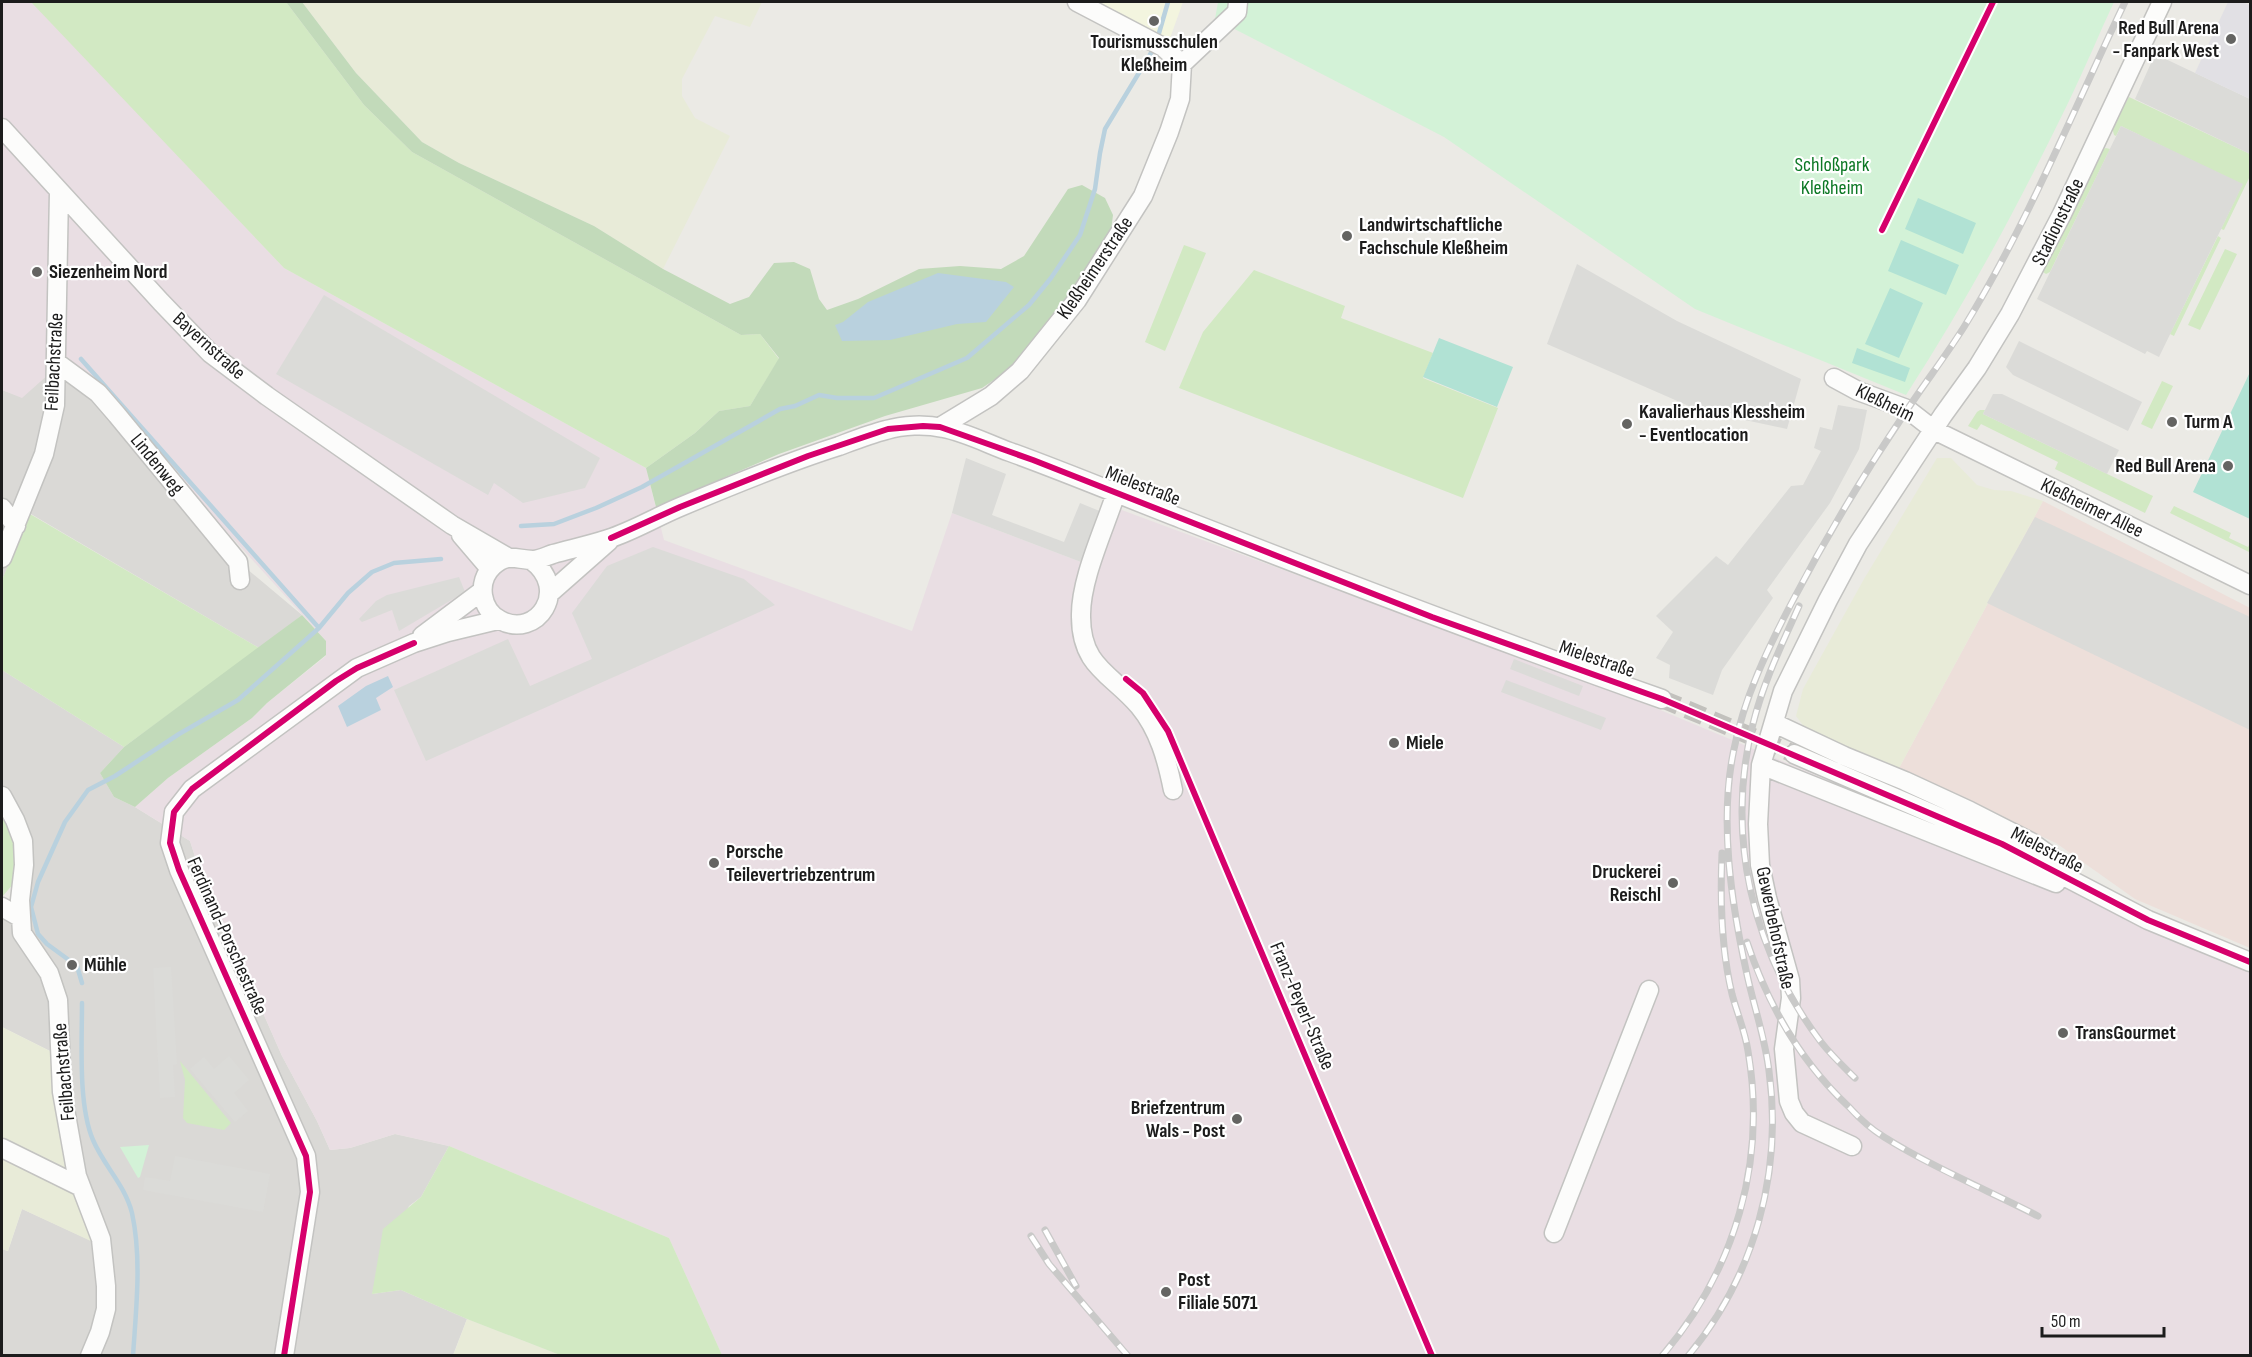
<svg xmlns="http://www.w3.org/2000/svg" width="2252" height="1357" viewBox="0 0 2252 1357" font-family="'Sofia Sans Condensed',sans-serif">
<rect width="100%" height="100%" fill="#ebeae5"/>
<!-- residential -->
<path fill="#dad9d6" d="M 58,364 L 98,403 L 241,564 L 302,615 L 259,648 L 31,514 L 2,580 L 2,390 L 22,397 Z
M 2,670 L 124,747 L 100,773 L 114,797 L 135,807 L 190,841 L 197,863 L 282,1056 L 317,1121 L 330,1150 L 350,1148 L 395,1134 L 449,1146 L 421,1197 L 409,1206 L 372,1294 L 401,1290 L 467,1319 L 453,1355 L 2,1355 L 2,1249 L 8,1251 L 22,1209 L 94,1242 L 56,1054 L 2,1027 L 2,916 L 14,923 L 14,838 L 2,811 Z"/>
<!-- commercial -->
<path fill="#eddfda" d="M 2043,501 L 2250,608 L 2250,948 L 2135,899 L 2056,843 L 1898,770 Z"/>
<!-- industrial -->
<path fill="#e9dee3" d="M 2,2 L 33,2 L 284,268 L 646,468 L 664,540 L 912,631 L 952,513 L 1081,562 L 1098,565 L 1119,509 L 1653,707 L 1916,817 L 2250,964 L 2250,1355 L 722,1355 L 669,1238 L 449,1146 L 395,1134 L 350,1148 L 330,1150 L 317,1121 L 282,1056 L 197,863 L 190,841 L 135,807 L 168,778 L 252,718 L 267,703 L 326,656 L 326,641 L 68,357 L 22,398 L 2,390 Z"/>
<!-- education -->
<path fill="#f3f5df" d="M 1096,2 L 1183,2 L 1169,41 Z"/>
<!-- farmland -->
<path fill="#e8ebd8" d="M 302,2 L 762,2 L 750,27 L 715,16 L 682,79 L 682,96 L 695,118 L 730,136 L 663,269 L 594,226 L 459,163 L 422,142 L 356,73 Z
M 1937,458 L 1951,458 L 1977,485 L 1994,490 L 2011,491 L 2043,501 L 1898,770 L 1805,728 L 1796,716 L 1803,689 L 1864,579 Z
M 2,1027 L 56,1054 L 95,1243 L 22,1209 L 8,1251 L 2,1249 Z
M 467,1319 L 560,1355 L 453,1356 Z"/>
<!-- grass -->
<path fill="#d2e9c3" d="M 31,2 L 286,2 L 364,105 L 412,152 L 741,335 L 760,334 L 779,359 L 750,406 L 719,411 L 695,433 L 646,468 L 284,268 Z
M 2129,97 L 2250,154 L 2250,176 L 2224,230 L 2221,229 L 2242,185 L 2121,126 L 2116,136 L 2114,135 L 2112,127 Z
M 2106,148 L 2110,149 L 2050,272 L 2046,274 L 2043,272 L 2044,269 L 2103,149 Z
M 2218,236 L 2221,238 L 2174,336 L 2170,334 Z
M 1184,245 L 1206,253 L 1165,351 L 1145,342 Z
M 2225,249 L 2237,254 L 2200,330 L 2188,325 Z
M 1254,270 L 1345,306 L 1341,318 L 1433,353 L 1423,378 L 1498,408 L 1463,498 L 1179,388 L 1203,332 Z
M 2162,381 L 2173,386 L 2152,429 L 2141,424 Z
M 1980,410 L 1985,410 L 1983,414 L 2153,496 L 2145,513 L 2055,469 L 2058,462 L 1981,424 L 1977,430 L 1968,426 L 1977,412 Z
M 2174,506 L 2231,533 L 2229,538 L 2248,547 L 2250,543 L 2249,552 L 2170,513 Z
M 30,514 L 259,648 L 124,747 L 2,670 L 2,580 Z
M 2,811 L 14,838 L 14,883 L 2,897 Z
M 180,1061 L 231,1123 L 224,1130 L 187,1123 L 183,1118 L 185,1080 Z
M 449,1146 L 669,1238 L 722,1355 L 560,1355 L 467,1319 L 401,1290 L 372,1294 L 383,1229 L 421,1197 Z"/>
<!-- forest -->
<path fill="#c2daba" d="M 286,2 L 302,2 L 356,73 L 422,142 L 459,163 L 594,226 L 663,269 L 730,304 L 749,297 L 774,263 L 794,262 L 810,269 L 819,299 L 827,310 L 858,299 L 919,269 L 960,266 L 1001,269 L 1024,256 L 1068,189 L 1082,185 L 1105,198 L 1113,215 L 1111,231 L 1083,276 L 1039,339 L 1003,374 L 982,388 L 885,416 L 779,454 L 656,507 L 646,468 L 695,433 L 719,411 L 750,406 L 779,358 L 760,334 L 741,335 L 412,152 L 364,105 Z
M 302,615 L 326,641 L 326,655 L 267,703 L 252,718 L 168,778 L 135,807 L 114,797 L 100,773 L 124,747 Z"/>
<!-- park -->
<path fill="#d3f2d7" d="M 1218,2 L 2114,2 C 2099,34 2085,68 2069,101 C 2020,202 1967,301 1906,395 L 1695,309 L 1444,137 L 1215,19 Z
M 149,1145 L 140,1177 L 138,1178 L 120,1147 Z"/>
<!-- pitch -->
<path fill="#b1e2d4" d="M 1918,198 L 1976,223 L 1963,254 L 1905,229 Z
M 1901,240 L 1959,265 L 1946,295 L 1888,271 Z
M 1890,288 L 1923,303 L 1899,358 L 1865,344 Z
M 1439,338 L 1513,367 L 1497,407 L 1423,377 Z
M 1857,348 L 1910,368 L 1905,382 L 1852,363 Z
M 2250,372 L 2250,519 L 2193,492 Z"/>
<!-- parking -->
<path fill="#dbdbd8" d="M 2155,54 L 2250,99 L 2250,154 L 2135,99 Z
M 2121,126 L 2243,184 L 2159,357 L 2147,351 L 2145,354 L 2037,299 Z
M 1577,264 L 1677,321 L 1801,379 L 1787,429 L 1698,410 L 1547,344 Z
M 324,295 L 600,458 L 585,488 L 523,503 L 494,483 L 488,495 L 276,374 Z
M 2019,341 L 2142,402 L 2128,431 L 2013,375 L 2006,367 Z
M 1993,394 L 2002,394 L 2119,450 L 2107,474 L 1983,414 Z
M 1838,405 L 1867,410 L 1859,449 L 1830,503 L 1767,590 L 1773,598 L 1722,670 L 1713,695 L 1669,678 L 1670,665 L 1656,658 L 1673,632 L 1656,616 L 1716,556 L 1728,565 L 1791,486 L 1803,485 L 1821,451 L 1814,448 L 1820,427 L 1832,430 Z
M 966,458 L 1006,474 L 992,515 L 1064,542 L 1080,503 L 1102,512 L 1081,562 L 952,513 Z
M 2035,517 L 2250,617 L 2250,730 L 1987,603 Z
M 653,547 L 744,579 L 775,605 L 426,761 L 394,690 L 508,639 L 530,686 L 592,659 L 572,613 L 607,566 Z
M 459,577 L 465,592 L 399,631 L 392,610 L 362,622 L 359,619 L 376,601 L 387,595 Z
M 1514,659 L 1583,686 L 1579,696 L 1510,669 Z
M 1506,680 L 1606,718 L 1601,730 L 1501,692 Z
M 171,967 L 177,1064 L 173,1065 L 175,1097 L 160,1098 L 153,968 Z
M 229,1056 L 249,1080 L 234,1093 L 248,1111 L 235,1122 L 190,1069 L 204,1057 L 214,1069 Z
M 175,1156 L 270,1174 L 263,1212 L 143,1190 L 145,1177 L 170,1181 Z"/>
<!-- plaza -->
<path fill="#e1e0e4" d="M 2228,2 L 2242,2 L 2250,5 L 2250,99 L 2195,73 Z"/>
<!-- water -->
<path fill="#b9d1de" d="M 938,273 L 1006,282 L 1014,287 L 986,322 L 957,324 L 890,340 L 842,341 L 835,325 L 843,322 L 868,302 Z
M 388,676 L 393,687 L 376,698 L 381,710 L 347,727 L 338,706 L 366,686 Z"/>
<g fill="none" stroke-linecap="round" stroke-linejoin="round">
<!-- stream -->
<path stroke="#b9d1de" stroke-width="4.5" d="M 1157,40 L 1168,2
M 81,359 L 319,628
M 521,526 L 554,524 L 596,508 L 642,487 L 780,409 L 795,406 L 819,395 L 837,398 L 874,398 L 967,358 L 1029,305 L 1051,278 L 1080,235 L 1095,189 L 1100,153 L 1105,129 L 1154,48
M 82,983 L 77,966 L 47,944 L 38,934 L 31,907 L 38,882 L 65,822 L 88,790 L 115,776 L 179,734 L 238,700 L 319,628 L 348,593 L 372,572 L 394,563 L 441,559
M 82,1003 C 82,1043 78,1105 93,1140 C 104,1166 125,1185 132,1213 C 142,1259 136,1309 133,1356"/>
<!-- minor-tunnel -->
<path stroke="#c2c1bd" stroke-width="18" stroke-dasharray="18 9" stroke-linecap="butt" d="M 1662,699 L 1794,754"/>
<defs>
<path id="minor" d="M 1077,2 L 1163,47 L 1182,64
M 2,128 L 161,302 L 210,353 L 267,396 L 452,525 L 509,558
M 56,362 L 98,393 L 117,415 L 238,562 L 240,580
M 1834,378 L 1858,391 L 1907,409 L 1934,430 L 2250,585
M 940,427 L 991,396 L 1020,371 L 1077,300 L 1143,196 L 1169,132 L 1180,99 L 1182,64 L 1237,12 L 1238,2
M 1116,493 C 1104,530 1080,580 1081,617 C 1081,667 1112,674 1139,706 C 1159,730 1167,760 1173,790
M 2,508 L 16,526
M 461,535 L 490,569
M 2,558 L 44,454 L 55,405 L 59,192
M 531,560 C 571,589 537,640 500,620 C 481,610 476,582 493,566 C 508,552 517,560 533,560 C 539,560 547,556 553,554 C 571,549 590,545 608,539 C 633,531 656,517 680,507 C 732,485 785,463 839,446 C 855,440 870,434 886,430 C 903,425 925,424 943,428 C 965,432 988,444 1010,452 C 1068,473 1125,497 1182,519 C 1341,581 1501,642 1662,699
M 550,593 L 609,541
M 422,636 L 482,591
M 1774,723 L 1844,756 L 1905,781 L 1970,811 L 2031,842 L 2067,868
M 1794,754 L 2002,844 L 2148,920 L 2250,962
M 1761,765 L 2056,883
M 2,796 L 15,820 L 23,841 L 24,865 L 20,900 L 22,933 L 49,973 L 58,1000 L 62,1092 L 77,1176 L 101,1239 L 106,1286 L 106,1309 L 100,1332 L 90,1356
M 2,907 L 21,918
M 1852,1146 L 1802,1123 L 1794,1113 L 1789,1101 L 1784,1049 L 1791,998 L 1790,980 L 1767,898 L 1760,865 L 1758,824 L 1761,765 L 1783,691 L 1828,600 L 1858,544 L 1943,415 L 1977,368 L 2010,314 L 2062,214 L 2162,2
M 2,1148 L 81,1187
M 1554,1233 L 1649,990
M 284,1356 L 310,1192 L 306,1156 L 179,870 L 170,843 L 174,812 L 192,789 L 357,668 L 414,643 L 448,632 L 498,620"/>
</defs>
<!-- minor casing -->
<use href="#minor" stroke="#c3c3c1" stroke-width="21"/>
<!-- minor -->
<use href="#minor" stroke="#fcfcfb" stroke-width="18"/>
<defs>
<path id="rail" d="M 1799,606 C 1782,644 1763,683 1753,724 C 1725,835 1752,951 1821,1042 C 1831,1055 1844,1067 1855,1078
M 1747,942 C 1768,1005 1800,1061 1849,1107 C 1859,1118 1871,1129 1884,1137 C 1932,1167 1987,1190 2038,1216
M 1045,1230 L 1076,1286
M 1031,1236 L 1049,1264 L 1128,1356
M 1662,1356 C 1735,1270 1767,1162 1748,1051 C 1745,1031 1737,1013 1732,994 C 1721,948 1720,900 1722,853
M 1688,1356 C 1754,1277 1783,1173 1769,1071 C 1765,1037 1753,1004 1746,970 C 1731,901 1719,819 1734,749 C 1744,698 1767,650 1791,604 C 1825,539 1863,475 1905,413 C 1924,384 1945,357 1964,327 C 2027,225 2073,111 2125,2"/>
</defs>
<!-- rail casing -->
<use href="#rail" stroke="#c9c9c8" stroke-width="7"/>
<!-- rail -->
<use href="#rail" stroke="#fff" stroke-width="4.5" stroke-dasharray="14" stroke-linecap="butt"/>
<defs>
<path id="cycleway" d="M 1882,230 L 1993,2
M 611,538 L 680,507 L 808,456 L 888,429 L 923,426 L 940,427 L 1033,460 L 1432,617 L 1662,699 L 2002,844 L 2148,920 L 2250,962
M 1126,679 L 1143,693 L 1168,731 L 1432,1356
M 284,1356 L 310,1192 L 306,1156 L 179,870 L 170,843 L 174,812 L 192,789 L 336,681 L 357,668 L 414,643"/>
</defs>
<!-- cycleway casing -->
<use href="#cycleway" stroke="#fff" stroke-width="10"/>
<!-- cycleway -->
<use href="#cycleway" stroke="#d6006c" stroke-width="6"/>
</g>
<!-- markers -->
<g fill="#646462" stroke="#fff" stroke-width="2">
<circle cx="1154" cy="21" r="6"/>
<circle cx="2231" cy="39" r="6"/>
<circle cx="1347" cy="236" r="6"/>
<circle cx="37" cy="272" r="6"/>
<circle cx="2172" cy="422" r="6"/>
<circle cx="1627" cy="424" r="6"/>
<circle cx="2228" cy="466" r="6"/>
<circle cx="1394" cy="743" r="6"/>
<circle cx="714" cy="863" r="6"/>
<circle cx="1673" cy="883" r="6"/>
<circle cx="72" cy="965" r="6"/>
<circle cx="2063" cy="1033" r="6"/>
<circle cx="1237" cy="1119" r="6"/>
<circle cx="1166" cy="1292" r="6"/>
</g>
<g text-anchor="middle" dominant-baseline="central" stroke-width="4.5" stroke-linejoin="round" paint-order="stroke">
<!-- poi labels -->
<g font-size="20" font-weight="bold" fill="#1c1c1c" stroke="#fff" text-anchor="start">
<text x="2219" y="28" text-anchor="end">Red Bull Arena<tspan x="2219" dy="23">- Fanpark West</tspan></text>
<text x="1154" y="42" text-anchor="middle">Tourismusschulen<tspan x="1154" dy="23">Kleßheim</tspan></text>
<text x="1359" y="225">Landwirtschaftliche<tspan x="1359" dy="23">Fachschule Kleßheim</tspan></text>
<text x="49" y="272">Siezenheim Nord</text>
<text x="1639" y="412">Kavalierhaus Klessheim<tspan x="1639" dy="23">- Eventlocation</tspan></text>
<text x="2184" y="422">Turm A</text>
<text x="2216" y="466" text-anchor="end">Red Bull Arena</text>
<text x="1406" y="743">Miele</text>
<text x="726" y="852">Porsche<tspan x="726" dy="23">Teilevertriebzentrum</tspan></text>
<text x="1661" y="872" text-anchor="end">Druckerei<tspan x="1661" dy="23">Reischl</tspan></text>
<text x="84" y="965">Mühle</text>
<text x="2075" y="1033">TransGourmet</text>
<text x="1225" y="1108" text-anchor="end">Briefzentrum<tspan x="1225" dy="23">Wals - Post</tspan></text>
<text x="1178" y="1280">Post<tspan x="1178" dy="23">Filiale 5071</tspan></text>
</g>
<!-- park labels -->
<g font-size="20" fill="#0d7825" stroke="#fff">
<text x="1832" y="165">Schloßpark<tspan x="1832" dy="23">Kleßheim</tspan></text>
</g>
<!-- street labels -->
<g font-size="20" fill="#1c1c1c" stroke="#fff">
<text transform="translate(2058 222) rotate(-64)">Stadionstraße</text>
<text transform="translate(1095 268) rotate(-56)">Kleßheimerstraße</text>
<text transform="translate(209 346) rotate(42)">Bayernstraße</text>
<text transform="translate(54 362) rotate(-87)">Feilbachstraße</text>
<text transform="translate(1885 403) rotate(26)">Kleßheim</text>
<text transform="translate(157 464) rotate(51)">Lindenweg</text>
<text transform="translate(1143 486) rotate(21)">Mielestraße</text>
<text transform="translate(2092 508) rotate(26)">Kleßheimer Allee</text>
<text transform="translate(1597 659) rotate(19)">Mielestraße</text>
<text transform="translate(2047 850) rotate(27)">Mielestraße</text>
<text transform="translate(1775 928) rotate(78)">Gewerbehofstraße</text>
<text transform="translate(227 936) rotate(66)">Ferdinand-Porschestraße</text>
<text transform="translate(1302 1006) rotate(67)">Franz-Peyerl-Straße</text>
<text transform="translate(64 1072) rotate(-95)">Feilbachstraße</text>
</g>
</g>
<!-- border -->
<rect width="2252" height="1357" fill="none" stroke="#1c1c1c" stroke-width="6"/>
<!-- scale -->
<path d="M2042 1327v9h122v-9" fill="none" stroke="#1c1c1c" stroke-width="3"/>
<text x="2051" y="1327" font-size="18" fill="#1c1c1c" stroke="#ffffff" stroke-width="4.5" paint-order="stroke">50 m</text>
</svg>
